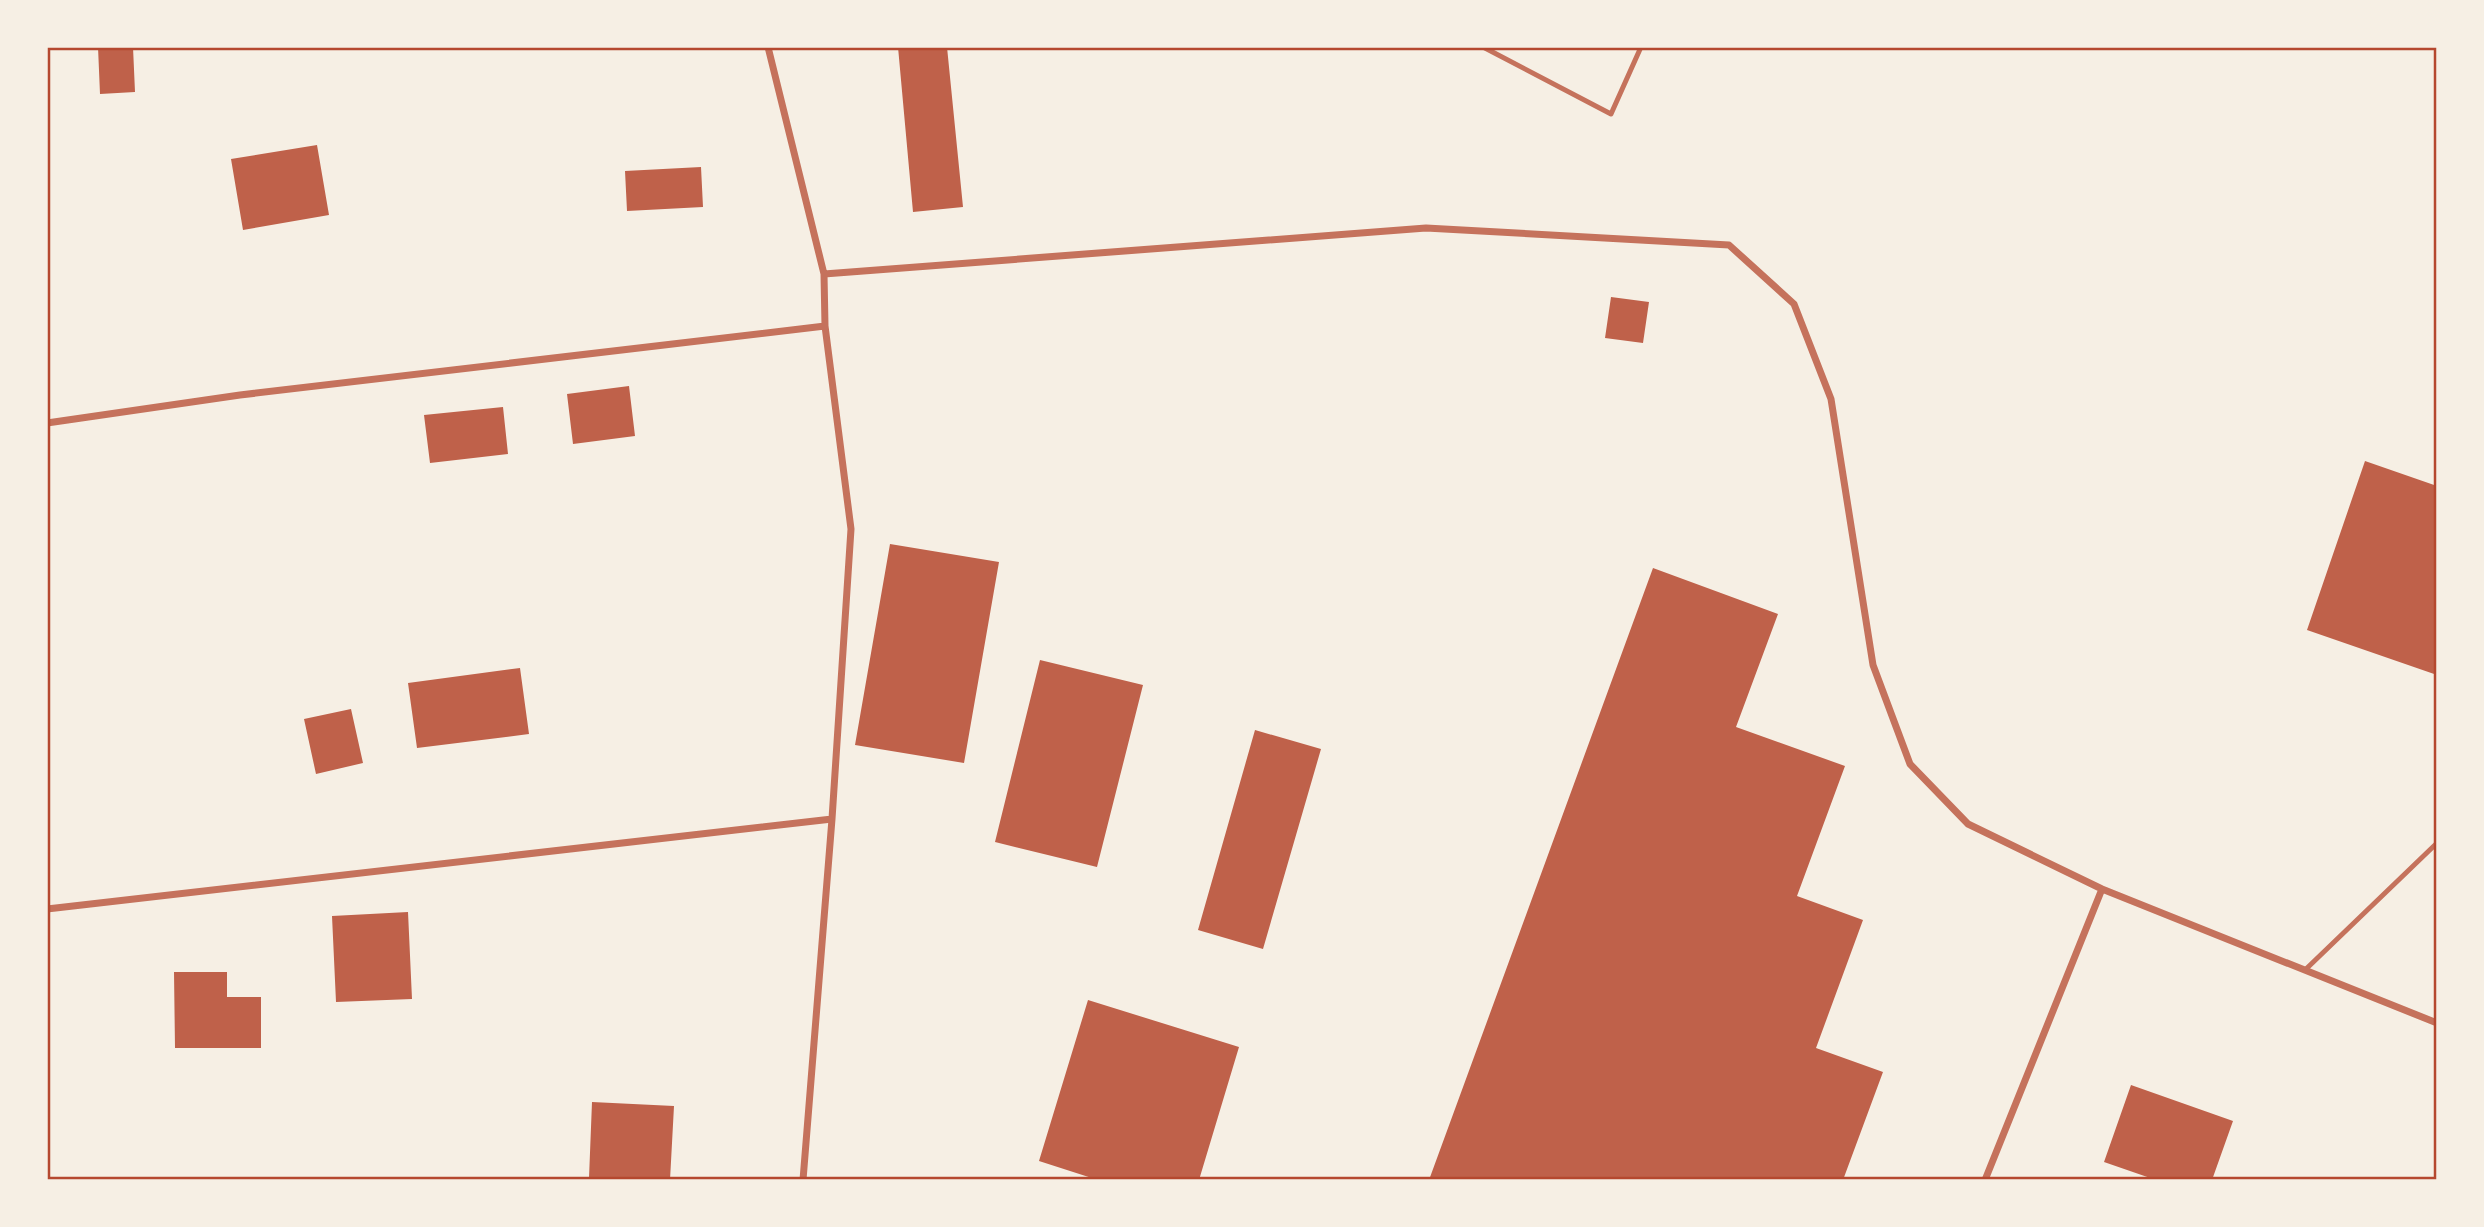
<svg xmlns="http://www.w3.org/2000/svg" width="2484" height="1227" viewBox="0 0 2484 1227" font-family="Montserrat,sans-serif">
<rect width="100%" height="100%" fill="#f6efe4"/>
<!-- building -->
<path fill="#bf614a" d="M 98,47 L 133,47 L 135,92 L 100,94 Z
M 898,47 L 947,47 L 963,207 L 913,212 Z
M 317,145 L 329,215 L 243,230 L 231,159 Z
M 701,167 L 703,207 L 627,211 L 625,171 Z
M 1611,297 L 1649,302 L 1643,343 L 1605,338 Z
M 629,386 L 635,436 L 573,444 L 567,394 Z
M 503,407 L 508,454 L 430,463 L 424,415 Z
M 2365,461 L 2437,486 L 2437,675 L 2307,630 Z
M 890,544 L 999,562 L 964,763 L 855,745 Z
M 1653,568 L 1778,614 L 1736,727 L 1845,766 L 1797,896 L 1863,920 L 1816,1048 L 1883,1072 L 1843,1180 L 1429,1180 Z
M 1040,660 L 1143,685 L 1097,867 L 995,842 Z
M 520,668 L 529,734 L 417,748 L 408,683 Z
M 351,709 L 363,763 L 316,774 L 304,719 Z
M 1255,730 L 1321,749 L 1263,949 L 1198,930 Z
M 408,912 L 412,999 L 336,1002 L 332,916 Z
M 174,972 L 227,972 L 227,997 L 261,997 L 261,1048 L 175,1048 Z
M 1088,1000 L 1239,1047 L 1199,1180 L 1098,1180 L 1039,1161 Z
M 2131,1085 L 2233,1121 L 2212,1180 L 2156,1180 L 2104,1162 Z
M 592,1102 L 674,1106 L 670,1180 L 589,1178 Z"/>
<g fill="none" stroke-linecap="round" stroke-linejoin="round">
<!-- service -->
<path stroke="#c5725c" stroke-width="5" d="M 1483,47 L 1611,114 L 1641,47
M 2305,970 L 2437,843"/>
<!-- minor -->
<path stroke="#c5725c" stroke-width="7" d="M 768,47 L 824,274 L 825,326 L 851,529 L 832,819 L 803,1180
M 824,274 L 1426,228 L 1729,245 L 1794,304 L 1831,399 L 1873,665 L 1910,764 L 1968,824 L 2102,889 L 2437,1023
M 47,423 L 240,395 L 825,326
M 47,909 L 832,819
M 1985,1180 L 2102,889"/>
</g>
<!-- border -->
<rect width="2484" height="1227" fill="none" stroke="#f6efe4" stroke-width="98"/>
<rect x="49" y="49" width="2386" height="1129" fill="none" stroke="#b5482f" stroke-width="2.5"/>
</svg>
